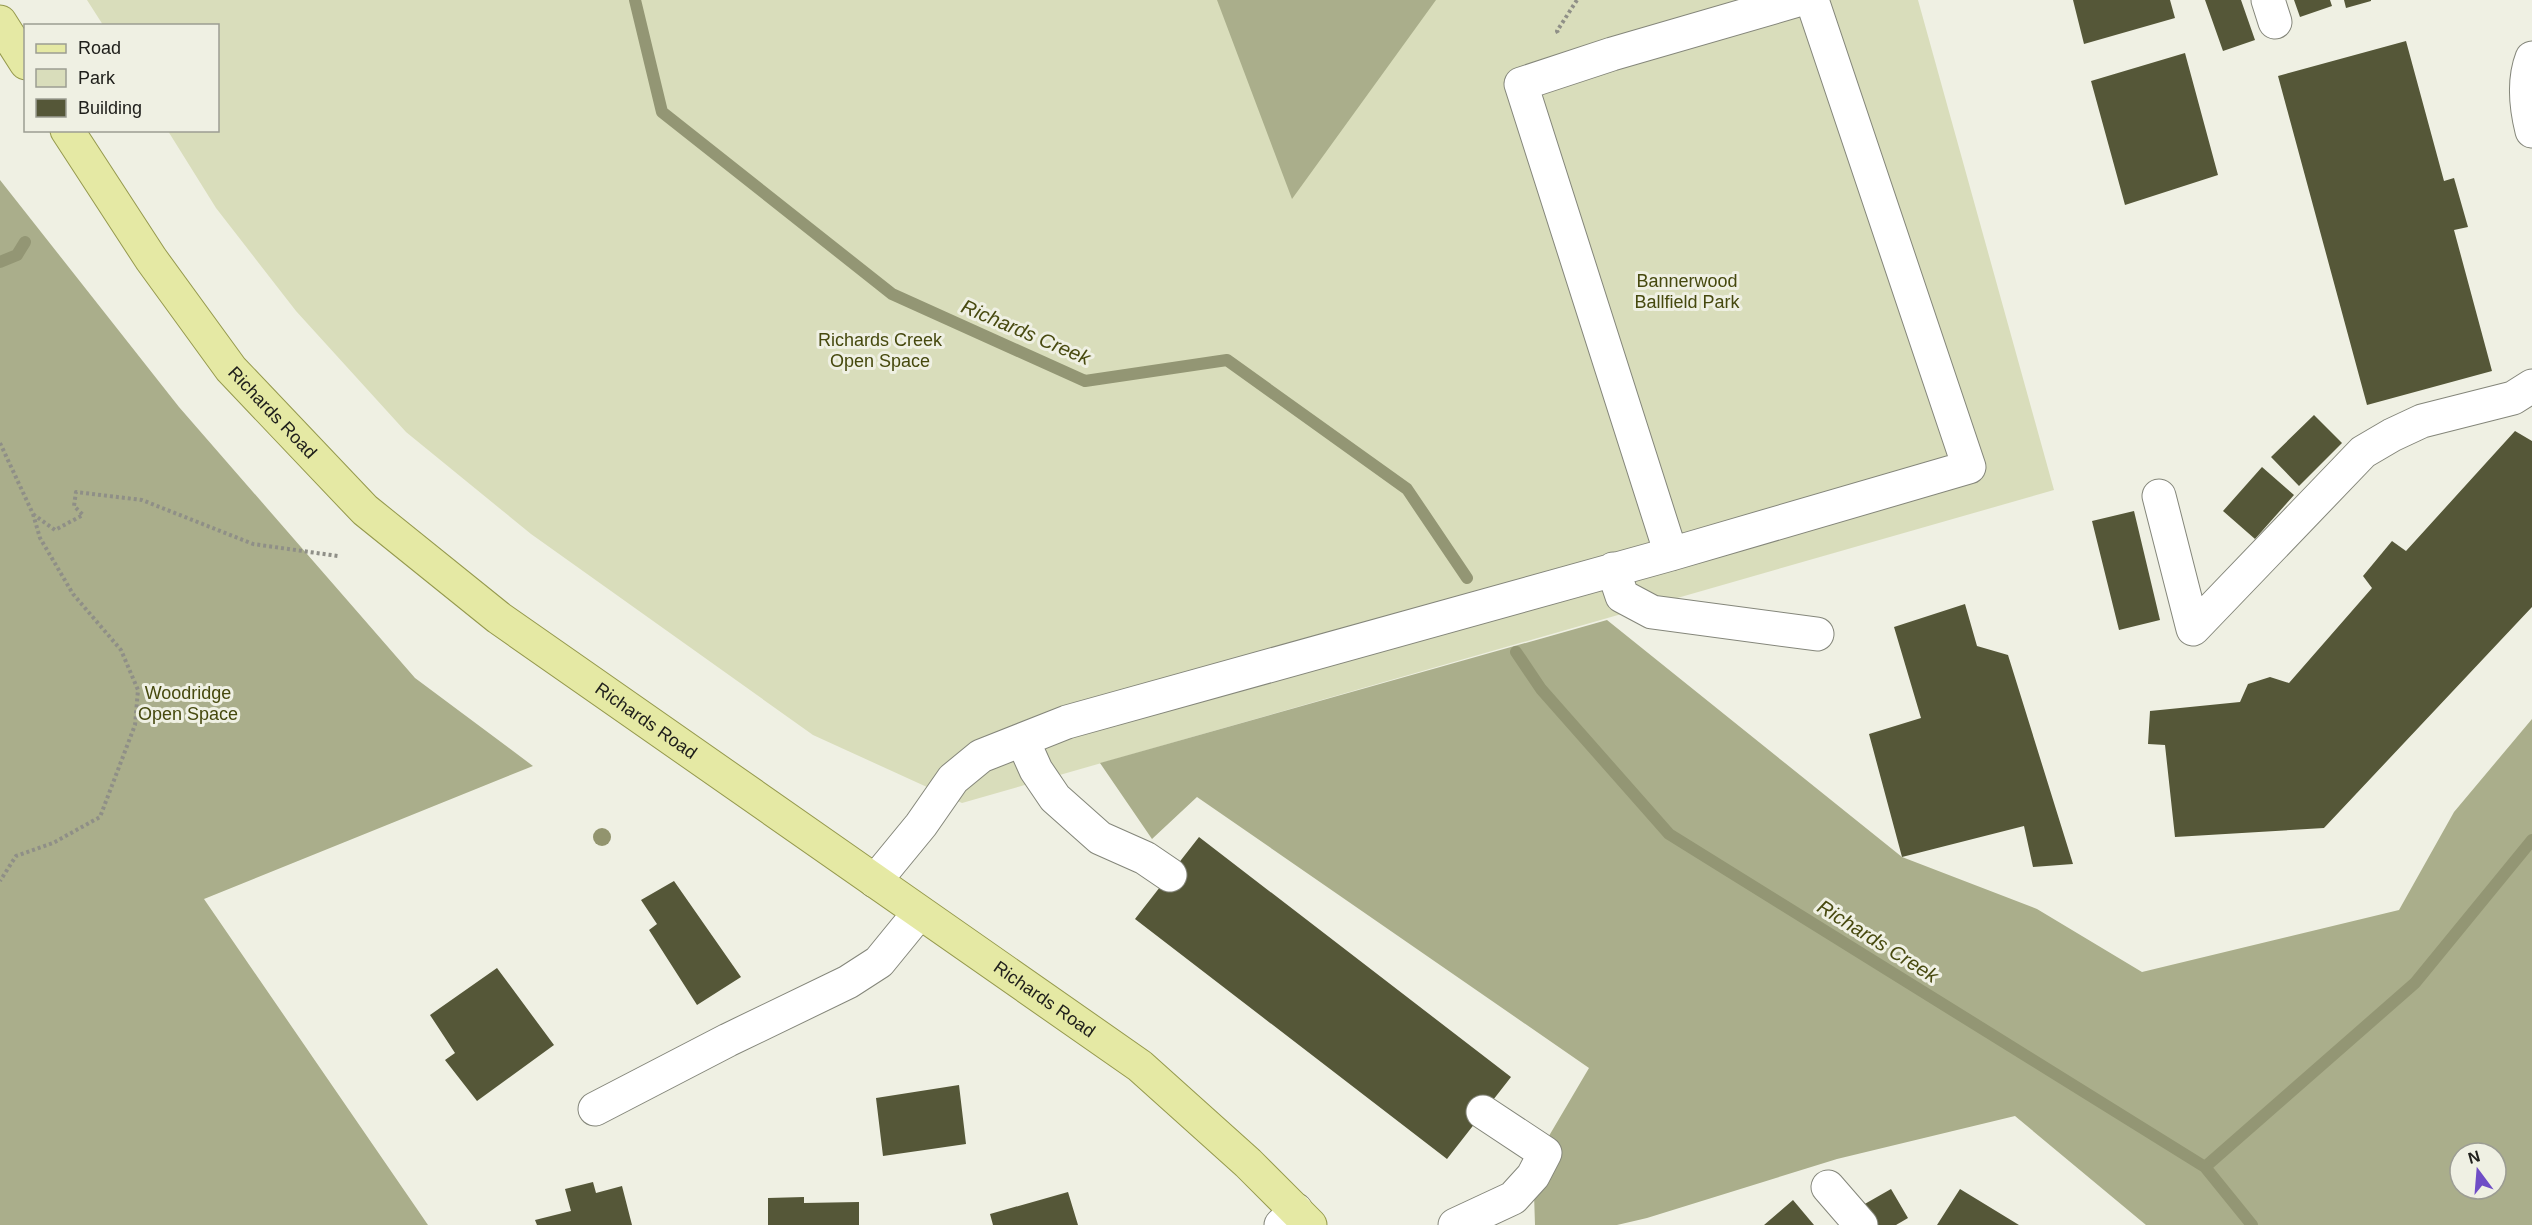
<svg xmlns="http://www.w3.org/2000/svg" width="2532" height="1225" viewBox="0 0 2532 1225" font-family="Arial,sans-serif">
<rect width="100%" height="100%" fill="#eff0e3"/>
<!-- green -->
<path fill="#d9ddbb" d="M 87,0 L 1918,0 L 2054,490 L 962,803 L 813,735 L 531,534 L 406,432 L 296,311 L 216,208 L 168,131 L 218,130 L 218,26 L 103,25 Z"/>
<!-- forest -->
<path fill="#aaae8b" fill-rule="evenodd" d="M 1217,0 L 1436,0 L 1292,199 Z
M 0,180 L 179,407 L 415,678 L 533,766 L 204,899 L 428,1225 L 0,1225 Z
M 1607,620 L 1902,857 L 2037,909 L 2142,972 L 2399,910 L 2454,812 L 2532,719 L 2532,1225 L 2146,1225 L 2015,1116 L 1837,1159 L 1647,1218 L 1617,1225 L 1535,1225 L 1533,1163 L 1589,1068 L 1197,797 L 1152,839 L 1100,763 ZM 2460,1153 L 2496,1153 L 2496,1189 L 2460,1189 Z"/>
<g fill="none" stroke-linecap="round" stroke-linejoin="round">
<!-- stream -->
<path stroke="#939674" stroke-width="12" d="M 635,0 L 662,112 L 892,294 L 1085,381 L 1227,360 L 1407,489 L 1467,578
M 0,262 L 17,255 L 25,242
M 1516,652 L 1541,689 L 1669,834 L 2205,1167 L 2252,1225
M 2205,1167 L 2415,983 L 2532,840"/>
</g>
<!-- building -->
<path fill="#555738" d="M 2073,0 L 2170,0 L 2175,18 L 2084,44 Z
M 2205,0 L 2241,0 L 2255,40 L 2223,51 Z
M 2294,0 L 2330,0 L 2332,6 L 2300,17 Z
M 2344,0 L 2371,0 L 2371,1 L 2346,8 Z
M 2406,41 L 2444,181 L 2454,178 L 2468,227 L 2454,230 L 2492,371 L 2367,405 L 2278,76 Z
M 2185,53 L 2218,175 L 2125,205 L 2091,81 Z
M 2314,415 L 2342,443 L 2299,486 L 2271,457 Z
M 2515,431 L 2532,441 L 2532,607 L 2324,828 L 2175,837 L 2165,745 L 2148,744 L 2150,711 L 2240,702 L 2248,684 L 2270,677 L 2289,683 L 2372,588 L 2363,576 L 2392,541 L 2406,551 Z
M 2262,467 L 2294,495 L 2255,539 L 2223,511 Z
M 2134,511 L 2160,620 L 2119,630 L 2092,521 Z
M 1965,604 L 1977,646 L 2008,655 L 2073,864 L 2033,867 L 2024,826 L 1902,857 L 1869,734 L 1921,718 L 1894,627 Z
M 1199,837 L 1511,1077 L 1447,1159 L 1135,919 Z
M 674,881 L 741,977 L 697,1005 L 649,930 L 657,924 L 641,900 Z
M 497,968 L 554,1045 L 477,1101 L 445,1060 L 455,1053 L 430,1015 Z
M 959,1085 L 966,1144 L 883,1156 L 876,1098 Z
M 593,1182 L 596,1193 L 622,1186 L 632,1225 L 537,1225 L 535,1220 L 571,1211 L 565,1189 Z
M 1891,1189 L 1908,1218 L 1896,1225 L 1874,1225 L 1863,1205 Z
M 1960,1189 L 2019,1225 L 1937,1225 Z
M 1068,1192 L 1078,1225 L 993,1225 L 990,1214 Z
M 804,1197 L 804,1203 L 859,1202 L 859,1225 L 768,1225 L 768,1198 Z
M 1793,1200 L 1814,1225 L 1764,1225 Z"/>
<g fill="none" stroke-linecap="round" stroke-linejoin="round">
<defs>
<path id="minor" d="M 2268,0 L 2275,22
M 2532,58 C 2523,81 2526,107 2532,131
M 2159,496 L 2193,629 L 2363,452 L 2392,435 L 2422,421 L 2513,398 L 2532,386
M 1671,554 L 1521,84 L 1612,54 L 1798,0
M 1613,569 L 1622,596 L 1652,612 L 1817,634
M 1023,741 L 1036,770 L 1055,798 L 1100,838 L 1145,858 L 1170,875
M 875,881 L 921,825 L 953,779 L 981,756 L 1067,722 L 1671,554 L 1969,467 L 1812,0
M 595,1109 L 728,1040 L 848,982 L 879,962 L 919,913
M 1828,1187 L 1861,1225
M 1281,1225 L 1296,1210
M 1455,1225 L 1513,1198 L 1533,1176 L 1545,1153 L 1483,1112"/>
<g id="major">
<path d="M 0,22 L 26,63"/>
<path id="s1" d="M 67,130 L 151,259 L 231,369 L 365,510 L 499,618 L 1140,1066 L 1248,1163 L 1310,1225"/>
</g>
</defs>
<!-- minor casing -->
<use href="#minor" stroke="#84867a" stroke-width="35"/>
<!-- major casing -->
<use href="#major" stroke="#95994d" stroke-width="35"/>
<!-- path -->
<path stroke="#8f8f87" stroke-width="4" stroke-dasharray="3 3" stroke-linecap="butt" d="M 1558,33 L 1557,31 L 1577,0
M 0,443 L 33,514 L 40,538 L 73,594 L 121,650 L 138,690 L 135,725 L 100,817 L 53,843 L 16,856 L 0,881
M 33,514 L 55,530 L 83,515 L 74,506 L 76,492 L 142,500 L 253,544 L 338,556"/>
<!-- minor -->
<use href="#minor" stroke="#fff" stroke-width="33"/>
<!-- major -->
<use href="#major" stroke="#e5e9a4" stroke-width="33"/>
</g>
<!-- trees -->
<circle fill="#92946e" cx="602" cy="837" r="9"/>
<g text-anchor="middle" dominant-baseline="central" stroke-width="6" stroke-linejoin="round" paint-order="stroke">
<!-- park labels -->
<g font-size="18" fill="#46490e" stroke="#eff0e3">
<text x="1687" y="281">Bannerwood<tspan x="1687" dy="21">Ballfield Park</tspan></text>
<text x="880" y="340">Richards Creek<tspan x="880" dy="21">Open Space</tspan></text>
<text x="188" y="693">Woodridge<tspan x="188" dy="21">Open Space</tspan></text>
</g>
<!-- street labels -->
<g font-size="18" fill="#20201c" stroke="#eff0e3">
<text stroke="none"><textPath href="#s1" startOffset="350">Richards Road</textPath></text>
<text stroke="none"><textPath href="#s1" startOffset="836">Richards Road</textPath></text>
<text stroke="none"><textPath href="#s1" startOffset="1322">Richards Road</textPath></text>
</g>
<!-- water labels -->
<g font-size="20" font-style="italic" fill="#484a10" stroke="#eff0e3">
<text transform="translate(1026 332) rotate(23)">Richards Creek</text>
<text transform="translate(1878 941) rotate(32)">Richards Creek</text>
</g>
</g>
<!-- legend -->
<rect x="24" y="24" width="195" height="108" fill="#eff0e3" stroke="#9c9d93" stroke-width="1.5"/>
<rect x="36" y="44" width="30" height="9" fill="#e5e9a4" stroke="#9c9d93" stroke-width="1.5"/>
<text x="78" y="54" font-size="18" fill="#20201c">Road</text>
<rect x="36" y="69" width="30" height="18" fill="#d9ddbb" stroke="#9c9d93" stroke-width="1.5"/>
<text x="78" y="84" font-size="18" fill="#20201c">Park</text>
<rect x="36" y="99" width="30" height="18" fill="#555738" stroke="#9c9d93" stroke-width="1.5"/>
<text x="78" y="114" font-size="18" fill="#20201c">Building</text>
<!-- north arrow -->
<g transform="translate(2478 1171) rotate(344)"><circle r="28" fill="#eff0e3" stroke="#9c9d93" stroke-width="1.5"/>
<path d="M0-4.5L10 22L0 15L-10 22Z" fill="#6f4dc6"/>
<text y="-9" font-size="16" font-weight="bold" text-anchor="middle" fill="#20201c">N</text>
</g>
</svg>
